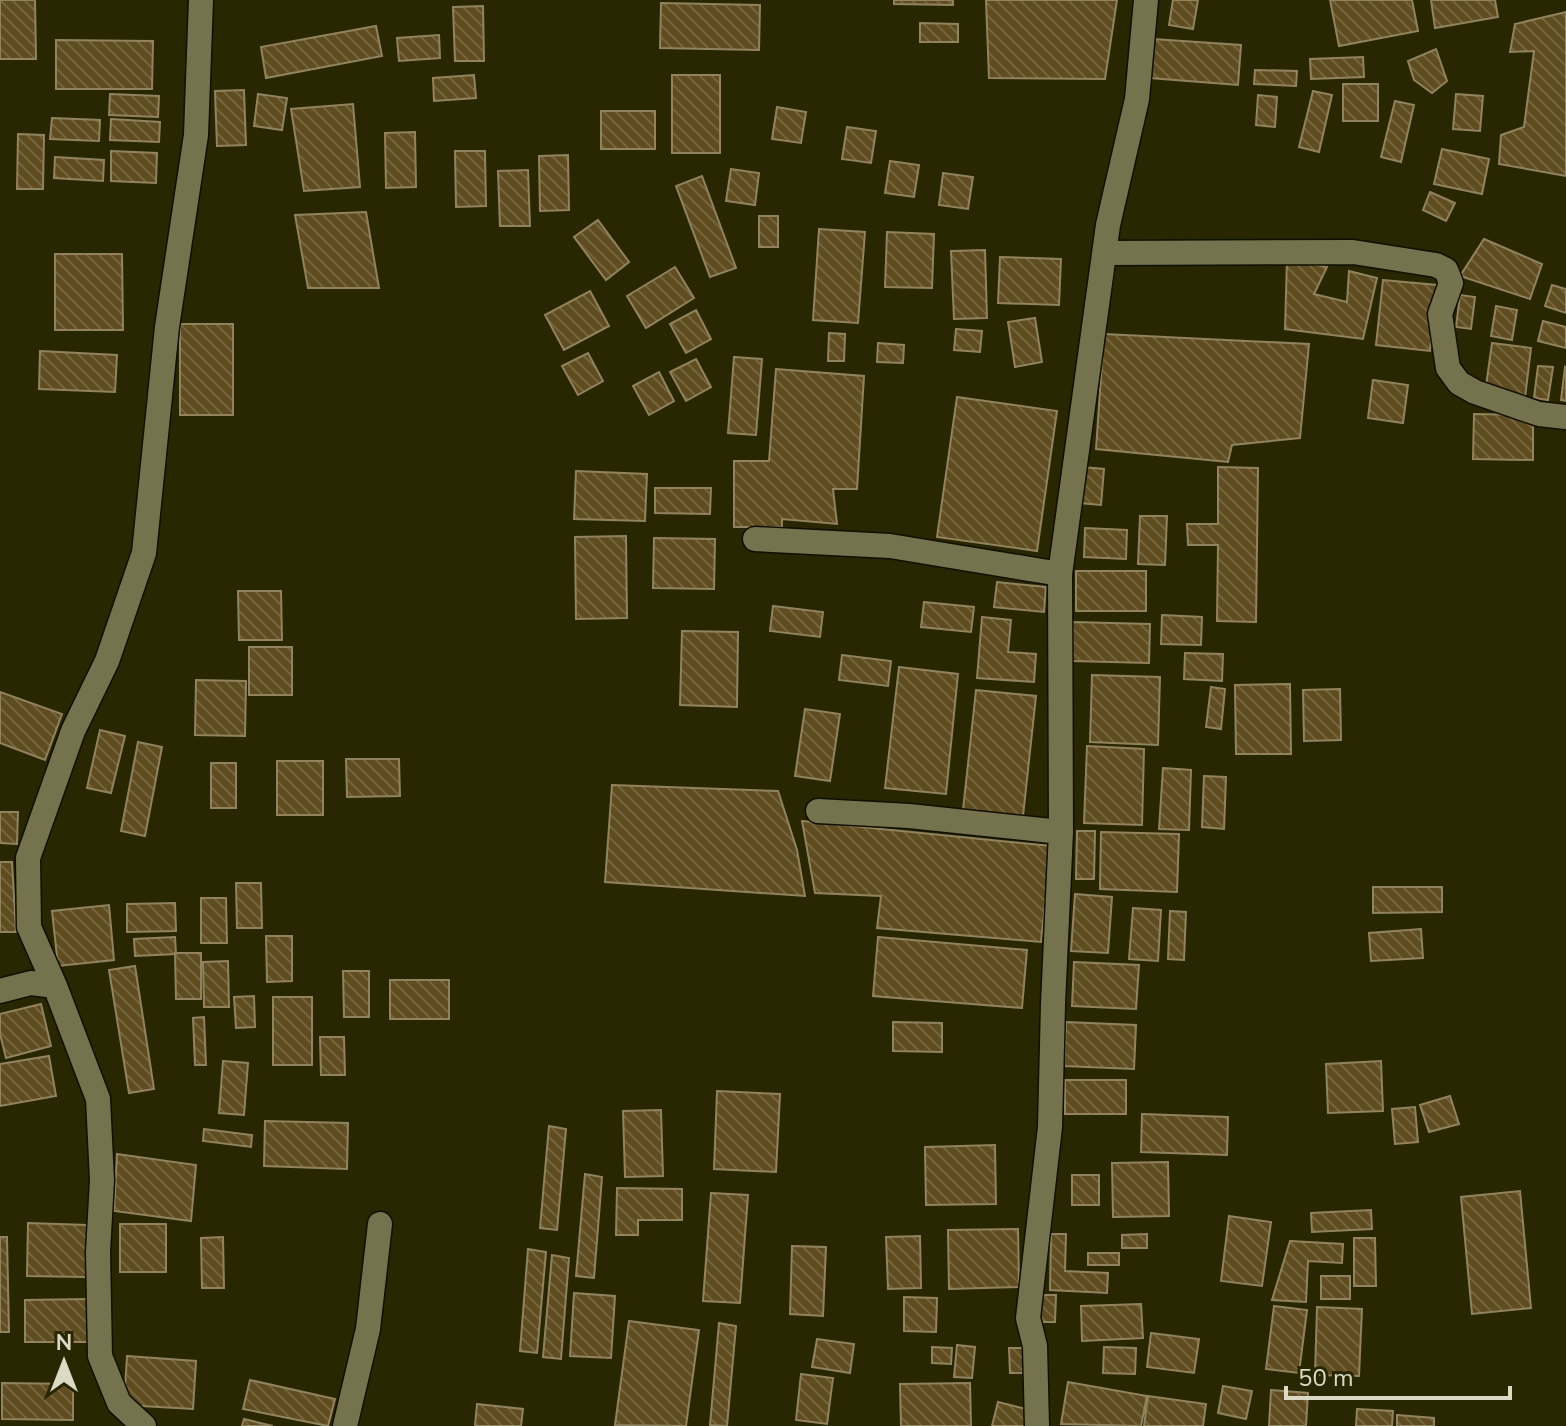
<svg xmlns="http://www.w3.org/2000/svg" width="1566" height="1426" viewBox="0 0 1566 1426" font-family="'Nunito Sans',sans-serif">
<defs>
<pattern id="building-back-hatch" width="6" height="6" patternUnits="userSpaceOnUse" patternTransform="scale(2)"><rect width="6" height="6" fill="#5f4c1f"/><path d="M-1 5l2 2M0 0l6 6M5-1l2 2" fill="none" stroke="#75653e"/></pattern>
</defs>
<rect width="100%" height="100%" fill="#282702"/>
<!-- building -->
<path fill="url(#building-back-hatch)" stroke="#92835f" stroke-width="2" d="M 0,0 L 35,0 L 36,59 L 0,59 Z
M 894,0 L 953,0 L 953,5 L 894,4 Z
M 986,0 L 1117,0 L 1105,79 L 989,78 Z
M 1173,0 L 1198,0 L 1193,29 L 1169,25 Z
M 1330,0 L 1412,0 L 1418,31 L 1339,46 Z
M 1431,0 L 1495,0 L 1498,17 L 1435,28 Z
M 661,3 L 760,5 L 759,50 L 660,48 Z
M 483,6 L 484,61 L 455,61 L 453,7 Z
M 1566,12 L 1566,176 L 1499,164 L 1501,135 L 1524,127 L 1534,51 L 1510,52 L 1515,24 Z
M 920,23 L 958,24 L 958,42 L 920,42 Z
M 376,26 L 382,56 L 266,78 L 261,47 Z
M 439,35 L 440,58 L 399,61 L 397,38 Z
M 1153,39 L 1241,45 L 1238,85 L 1150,78 Z
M 56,40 L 153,41 L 152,89 L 56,89 Z
M 1436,49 L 1447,81 L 1432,93 L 1414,80 L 1408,61 Z
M 1363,57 L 1364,77 L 1311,79 L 1310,59 Z
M 1255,70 L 1297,71 L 1296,86 L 1254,84 Z
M 474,75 L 476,98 L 434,101 L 433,78 Z
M 672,75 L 720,75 L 720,153 L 672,153 Z
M 1343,84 L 1378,84 L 1378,121 L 1343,121 Z
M 244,90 L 246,145 L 217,146 L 215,91 Z
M 1313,91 L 1332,95 L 1319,152 L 1299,147 Z
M 110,94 L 159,96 L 158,117 L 109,115 Z
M 258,94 L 287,98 L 282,130 L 254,126 Z
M 1456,94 L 1483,96 L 1480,131 L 1453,129 Z
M 1258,95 L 1277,97 L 1275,127 L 1256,125 Z
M 1395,101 L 1414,105 L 1401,162 L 1381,157 Z
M 353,104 L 360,187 L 304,191 L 291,109 Z
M 777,107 L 806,112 L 801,143 L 772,139 Z
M 601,111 L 655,111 L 655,149 L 601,149 Z
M 52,118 L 100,120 L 99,141 L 50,139 Z
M 111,119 L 160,122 L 159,142 L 110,140 Z
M 847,127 L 876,131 L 871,163 L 842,159 Z
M 415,132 L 416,187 L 386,188 L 385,133 Z
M 18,134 L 44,135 L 43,189 L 17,189 Z
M 1442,149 L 1489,159 L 1482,194 L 1434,184 Z
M 111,151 L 157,153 L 156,183 L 111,181 Z
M 455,151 L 485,151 L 486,206 L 456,207 Z
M 568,155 L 569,210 L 540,211 L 539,156 Z
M 55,157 L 104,160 L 103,181 L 54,178 Z
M 890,161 L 919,165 L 914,197 L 885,193 Z
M 731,169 L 759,173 L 755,205 L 726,201 Z
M 528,170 L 530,226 L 500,226 L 498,171 Z
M 943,173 L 973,177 L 968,209 L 939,205 Z
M 702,176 L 736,268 L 710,277 L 676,186 Z
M 1430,192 L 1455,203 L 1446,221 L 1423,210 Z
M 366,212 L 379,288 L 308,288 L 295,215 Z
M 759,216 L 778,216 L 778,247 L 759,247 Z
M 598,220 L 629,262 L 606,280 L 574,237 Z
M 819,229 L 865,232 L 858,323 L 813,320 Z
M 887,232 L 934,234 L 932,288 L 885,287 Z
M 1484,239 L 1542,264 L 1530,299 L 1460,276 Z
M 985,250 L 987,318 L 954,319 L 951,251 Z
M 55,254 L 122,254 L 123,330 L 55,330 Z
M 1000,257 L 1061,259 L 1059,305 L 998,303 Z
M 1287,259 L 1327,267 L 1314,294 L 1347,302 L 1349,271 L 1377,278 L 1363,339 L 1285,329 Z
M 675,267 L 694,298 L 646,328 L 627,296 Z
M 1383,280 L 1437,285 L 1430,351 L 1376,345 Z
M 1552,285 L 1566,289 L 1566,313 L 1545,306 Z
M 590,291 L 609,326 L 564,350 L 545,315 Z
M 1460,295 L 1475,297 L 1471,329 L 1456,327 Z
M 1496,306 L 1517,310 L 1512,340 L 1491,336 Z
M 696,310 L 711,339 L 686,353 L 670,324 Z
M 1035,318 L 1042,362 L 1015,367 L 1008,322 Z
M 1543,321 L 1566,327 L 1566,348 L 1538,341 Z
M 180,324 L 233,324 L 233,415 L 180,415 Z
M 956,329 L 982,331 L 980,352 L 954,350 Z
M 829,333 L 845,334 L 844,361 L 828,361 Z
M 1104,334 L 1309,344 L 1300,438 L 1232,445 L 1228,462 L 1096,449 Z
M 878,343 L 904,345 L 903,363 L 877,362 Z
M 1492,343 L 1531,348 L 1525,398 L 1485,393 Z
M 40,351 L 117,355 L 115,392 L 39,389 Z
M 588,353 L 603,381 L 578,395 L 562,366 Z
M 734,357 L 762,359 L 756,435 L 728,433 Z
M 696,359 L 711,387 L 686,401 L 670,372 Z
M 1538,366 L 1553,367 L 1548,400 L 1534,398 Z
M 1565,367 L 1566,368 L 1566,401 L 1561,400 Z
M 776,369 L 864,376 L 857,489 L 833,489 L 837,524 L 782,519 L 782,527 L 734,527 L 734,461 L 769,461 Z
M 659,372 L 674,401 L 649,415 L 633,386 Z
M 1373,380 L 1408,385 L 1403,423 L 1368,418 Z
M 957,397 L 1057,411 L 1037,551 L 937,537 Z
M 1474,414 L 1533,415 L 1533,460 L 1473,459 Z
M 1082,467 L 1104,469 L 1101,505 L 1079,503 Z
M 1218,467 L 1258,468 L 1256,622 L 1217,621 L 1218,545 L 1188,545 L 1187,524 L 1218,524 Z
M 576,471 L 647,474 L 645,521 L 574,519 Z
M 655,488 L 711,488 L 710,514 L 655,513 Z
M 1140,516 L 1167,516 L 1165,565 L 1138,564 Z
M 1085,528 L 1127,530 L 1126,559 L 1084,557 Z
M 626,536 L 627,618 L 576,619 L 575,537 Z
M 654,538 L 715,539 L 714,589 L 653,588 Z
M 1076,571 L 1146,571 L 1146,611 L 1076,611 Z
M 997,582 L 1046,587 L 1044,612 L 994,607 Z
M 238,591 L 281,591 L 282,640 L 239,640 Z
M 924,602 L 974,607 L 971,632 L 921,627 Z
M 773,606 L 823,612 L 820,637 L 770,631 Z
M 1162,615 L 1202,617 L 1201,645 L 1161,644 Z
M 982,617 L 1011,620 L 1008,652 L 1036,654 L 1034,682 L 977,678 Z
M 1073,622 L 1150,624 L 1149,663 L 1072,661 Z
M 682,631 L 738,632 L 737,707 L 680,705 Z
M 249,647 L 292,647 L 292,695 L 249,695 Z
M 1185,653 L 1223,654 L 1222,681 L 1184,679 Z
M 842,655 L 891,661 L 888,686 L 839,680 Z
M 899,667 L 958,674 L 946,794 L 885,788 Z
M 1092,675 L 1160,677 L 1158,745 L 1090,742 Z
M 196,680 L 246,681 L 245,736 L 195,735 Z
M 1290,684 L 1291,754 L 1236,754 L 1235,685 Z
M 1211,687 L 1225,689 L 1221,729 L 1206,727 Z
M 1340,689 L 1341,740 L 1304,741 L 1303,690 Z
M 976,690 L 1036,696 L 1023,816 L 963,810 Z
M 0,692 L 62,714 L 45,760 L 0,743 Z
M 805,709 L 840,714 L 830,781 L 795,776 Z
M 100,730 L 125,736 L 111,793 L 87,788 Z
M 138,742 L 162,747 L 145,836 L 121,831 Z
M 1087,746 L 1144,749 L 1142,825 L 1084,823 Z
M 346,759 L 399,759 L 400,796 L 347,797 Z
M 277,761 L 323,761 L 323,815 L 277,815 Z
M 211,763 L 236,763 L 236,808 L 211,808 Z
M 1163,768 L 1191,770 L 1189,830 L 1159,829 Z
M 1204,776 L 1226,777 L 1224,829 L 1202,827 Z
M 612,785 L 778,791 L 797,850 L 805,896 L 605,882 Z
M 0,812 L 18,812 L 17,844 L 0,843 Z
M 802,821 L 1051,846 L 1041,942 L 877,928 L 881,896 L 815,893 Z
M 1077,831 L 1095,831 L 1094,879 L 1076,879 Z
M 1101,832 L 1179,834 L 1177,892 L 1100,889 Z
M 0,862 L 12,862 L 16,932 L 0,932 Z
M 236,883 L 261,883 L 262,928 L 237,928 Z
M 1373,887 L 1442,887 L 1442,912 L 1373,913 Z
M 1075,894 L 1112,897 L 1108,953 L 1071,951 Z
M 201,898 L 226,898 L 227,943 L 201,943 Z
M 175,903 L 176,931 L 127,932 L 127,904 Z
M 109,905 L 114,960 L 58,966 L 52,911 Z
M 1133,908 L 1161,910 L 1158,961 L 1129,959 Z
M 1170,911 L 1186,912 L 1184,960 L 1168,959 Z
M 1421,929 L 1423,958 L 1371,961 L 1369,933 Z
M 266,936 L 292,936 L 292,981 L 267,982 Z
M 175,937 L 176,954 L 135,956 L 134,939 Z
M 878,937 L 1027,950 L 1022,1008 L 873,996 Z
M 175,953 L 201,953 L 201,999 L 176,999 Z
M 228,961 L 229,1007 L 204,1007 L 203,962 Z
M 1074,962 L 1139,965 L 1136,1009 L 1072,1006 Z
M 135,966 L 154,1089 L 129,1093 L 109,970 Z
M 343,971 L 369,971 L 369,1017 L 344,1017 Z
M 390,980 L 449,980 L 449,1019 L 390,1019 Z
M 254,996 L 255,1027 L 236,1028 L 234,997 Z
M 273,997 L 312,997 L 312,1065 L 273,1065 Z
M 41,1004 L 51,1046 L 6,1058 L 0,1034 L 0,1014 Z
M 204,1017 L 206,1065 L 195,1065 L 193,1018 Z
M 893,1022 L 942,1023 L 942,1052 L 893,1051 Z
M 1066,1022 L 1136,1025 L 1134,1069 L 1064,1066 Z
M 320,1037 L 344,1037 L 345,1075 L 321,1075 Z
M 49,1056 L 56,1096 L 0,1106 L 0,1064 Z
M 223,1061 L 248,1063 L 244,1115 L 219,1113 Z
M 1381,1061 L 1383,1111 L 1328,1113 L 1326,1064 Z
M 1065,1080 L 1126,1080 L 1126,1114 L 1065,1114 Z
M 717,1091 L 780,1094 L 776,1172 L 714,1169 Z
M 1450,1096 L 1459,1124 L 1429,1132 L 1420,1105 Z
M 1415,1107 L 1418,1142 L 1395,1144 L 1392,1109 Z
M 661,1110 L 663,1176 L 625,1177 L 623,1111 Z
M 1142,1114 L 1228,1117 L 1227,1155 L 1141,1152 Z
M 265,1121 L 348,1123 L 347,1169 L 264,1166 Z
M 549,1126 L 566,1129 L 557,1230 L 540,1228 Z
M 204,1129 L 252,1135 L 251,1147 L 203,1141 Z
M 995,1145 L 996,1204 L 926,1205 L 925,1147 Z
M 117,1154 L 196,1165 L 191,1221 L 114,1211 Z
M 1168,1162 L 1169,1216 L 1113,1217 L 1112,1163 Z
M 585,1174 L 602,1177 L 594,1278 L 576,1276 Z
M 1072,1175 L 1099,1175 L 1099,1205 L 1072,1205 Z
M 617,1188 L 682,1189 L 682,1220 L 638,1220 L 638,1235 L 616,1235 Z
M 1520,1191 L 1531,1308 L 1472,1314 L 1461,1197 Z
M 711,1193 L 748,1195 L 740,1303 L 703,1301 Z
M 1371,1210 L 1372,1229 L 1312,1232 L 1311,1213 Z
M 1229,1216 L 1271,1222 L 1262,1286 L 1221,1281 Z
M 28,1223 L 87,1225 L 86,1277 L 27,1276 Z
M 120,1224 L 166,1224 L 166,1272 L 120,1272 Z
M 1018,1229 L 1019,1287 L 949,1289 L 948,1230 Z
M 1051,1234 L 1066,1234 L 1065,1271 L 1108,1273 L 1107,1293 L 1050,1290 Z
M 1147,1234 L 1147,1248 L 1122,1248 L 1122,1235 Z
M 920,1236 L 921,1288 L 888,1289 L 886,1237 Z
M 0,1237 L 7,1237 L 9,1332 L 0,1332 Z
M 223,1237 L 224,1288 L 202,1288 L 201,1238 Z
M 1354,1238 L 1375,1238 L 1376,1286 L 1354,1286 Z
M 1290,1241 L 1343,1244 L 1342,1263 L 1308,1261 L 1306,1302 L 1272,1300 Z
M 792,1246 L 826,1247 L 823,1316 L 790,1314 Z
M 528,1249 L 546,1252 L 537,1353 L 520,1351 Z
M 1088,1253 L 1119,1253 L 1119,1265 L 1088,1265 Z
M 552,1255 L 569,1258 L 561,1359 L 543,1357 Z
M 1321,1276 L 1350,1276 L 1350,1299 L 1321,1299 Z
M 574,1293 L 615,1296 L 611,1358 L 570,1356 Z
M 1033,1295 L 1056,1295 L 1055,1322 L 1032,1322 Z
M 904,1297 L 937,1298 L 936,1332 L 904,1331 Z
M 88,1299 L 89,1342 L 25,1342 L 25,1300 Z
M 1141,1304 L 1143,1338 L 1082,1341 L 1081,1306 Z
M 1274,1306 L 1307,1310 L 1299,1373 L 1266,1369 Z
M 1317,1307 L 1362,1309 L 1359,1376 L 1315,1375 Z
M 629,1321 L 699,1330 L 686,1426 L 615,1425 Z
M 719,1323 L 736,1326 L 727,1426 L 710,1425 Z
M 1151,1333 L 1199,1339 L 1194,1373 L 1147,1367 Z
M 817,1339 L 854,1344 L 850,1373 L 812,1367 Z
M 957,1345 L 975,1347 L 972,1378 L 954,1377 Z
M 932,1347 L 952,1348 L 951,1364 L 932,1363 Z
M 1104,1347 L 1136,1348 L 1135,1374 L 1103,1373 Z
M 1009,1348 L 1029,1348 L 1030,1373 L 1010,1373 Z
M 127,1356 L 196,1361 L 193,1409 L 124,1405 Z
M 801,1374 L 833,1378 L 827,1424 L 796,1420 Z
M 250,1380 L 335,1399 L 328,1426 L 243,1409 Z
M 1068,1382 L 1147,1396 L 1141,1426 L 1061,1424 Z
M 2,1383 L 73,1384 L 73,1420 L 2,1419 Z
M 970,1383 L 971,1426 L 901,1426 L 900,1384 Z
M 1223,1386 L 1252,1391 L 1246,1419 L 1218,1413 Z
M 1271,1390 L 1308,1393 L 1306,1426 L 1269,1426 Z
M 1148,1396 L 1206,1404 L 1203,1426 L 1144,1426 Z
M 998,1402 L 1034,1411 L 1030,1426 L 992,1426 Z
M 477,1404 L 523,1409 L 521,1426 L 475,1426 Z
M 1357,1409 L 1393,1411 L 1392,1426 L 1356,1426 Z
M 1397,1415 L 1434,1418 L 1434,1426 L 1397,1426 Z
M 244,1419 L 273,1426 L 242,1426 Z"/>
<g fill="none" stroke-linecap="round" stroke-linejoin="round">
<defs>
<path id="street" d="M 1105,253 L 1353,252 L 1436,265 L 1446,270 L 1451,283 L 1440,314 L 1448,368 L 1459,383 L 1475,392 L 1539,414 L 1566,417
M 755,539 L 890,546 L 1060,574
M 818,811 L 909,816 L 1061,832
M 0,991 L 31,983 L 55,986
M 144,1426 L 119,1403 L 100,1356 L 98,1252 L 102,1180 L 98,1099 L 55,986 L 29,927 L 28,858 L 73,731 L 107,661 L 144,553 L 167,327 L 196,135 L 201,0
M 345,1426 L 368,1329 L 380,1224
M 1037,1426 L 1035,1346 L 1028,1318 L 1050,1127 L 1053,1004 L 1061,832 L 1060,574 L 1108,225 L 1137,99 L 1146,0"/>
</defs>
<!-- street casing -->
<use href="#street" stroke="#110f00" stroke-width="27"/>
<!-- street -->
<use href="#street" stroke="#74734e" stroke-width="24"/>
</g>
<!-- north arrow -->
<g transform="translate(64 1362)" stroke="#282702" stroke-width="6" paint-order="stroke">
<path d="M0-6L14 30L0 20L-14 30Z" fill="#dadac5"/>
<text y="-12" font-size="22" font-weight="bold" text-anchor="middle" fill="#dadac5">N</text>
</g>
<!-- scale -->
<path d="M1286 1386v12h224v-12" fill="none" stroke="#dadac5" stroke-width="4"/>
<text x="1298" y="1386" font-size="24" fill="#dadac5" stroke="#282702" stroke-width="6" paint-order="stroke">50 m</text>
</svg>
